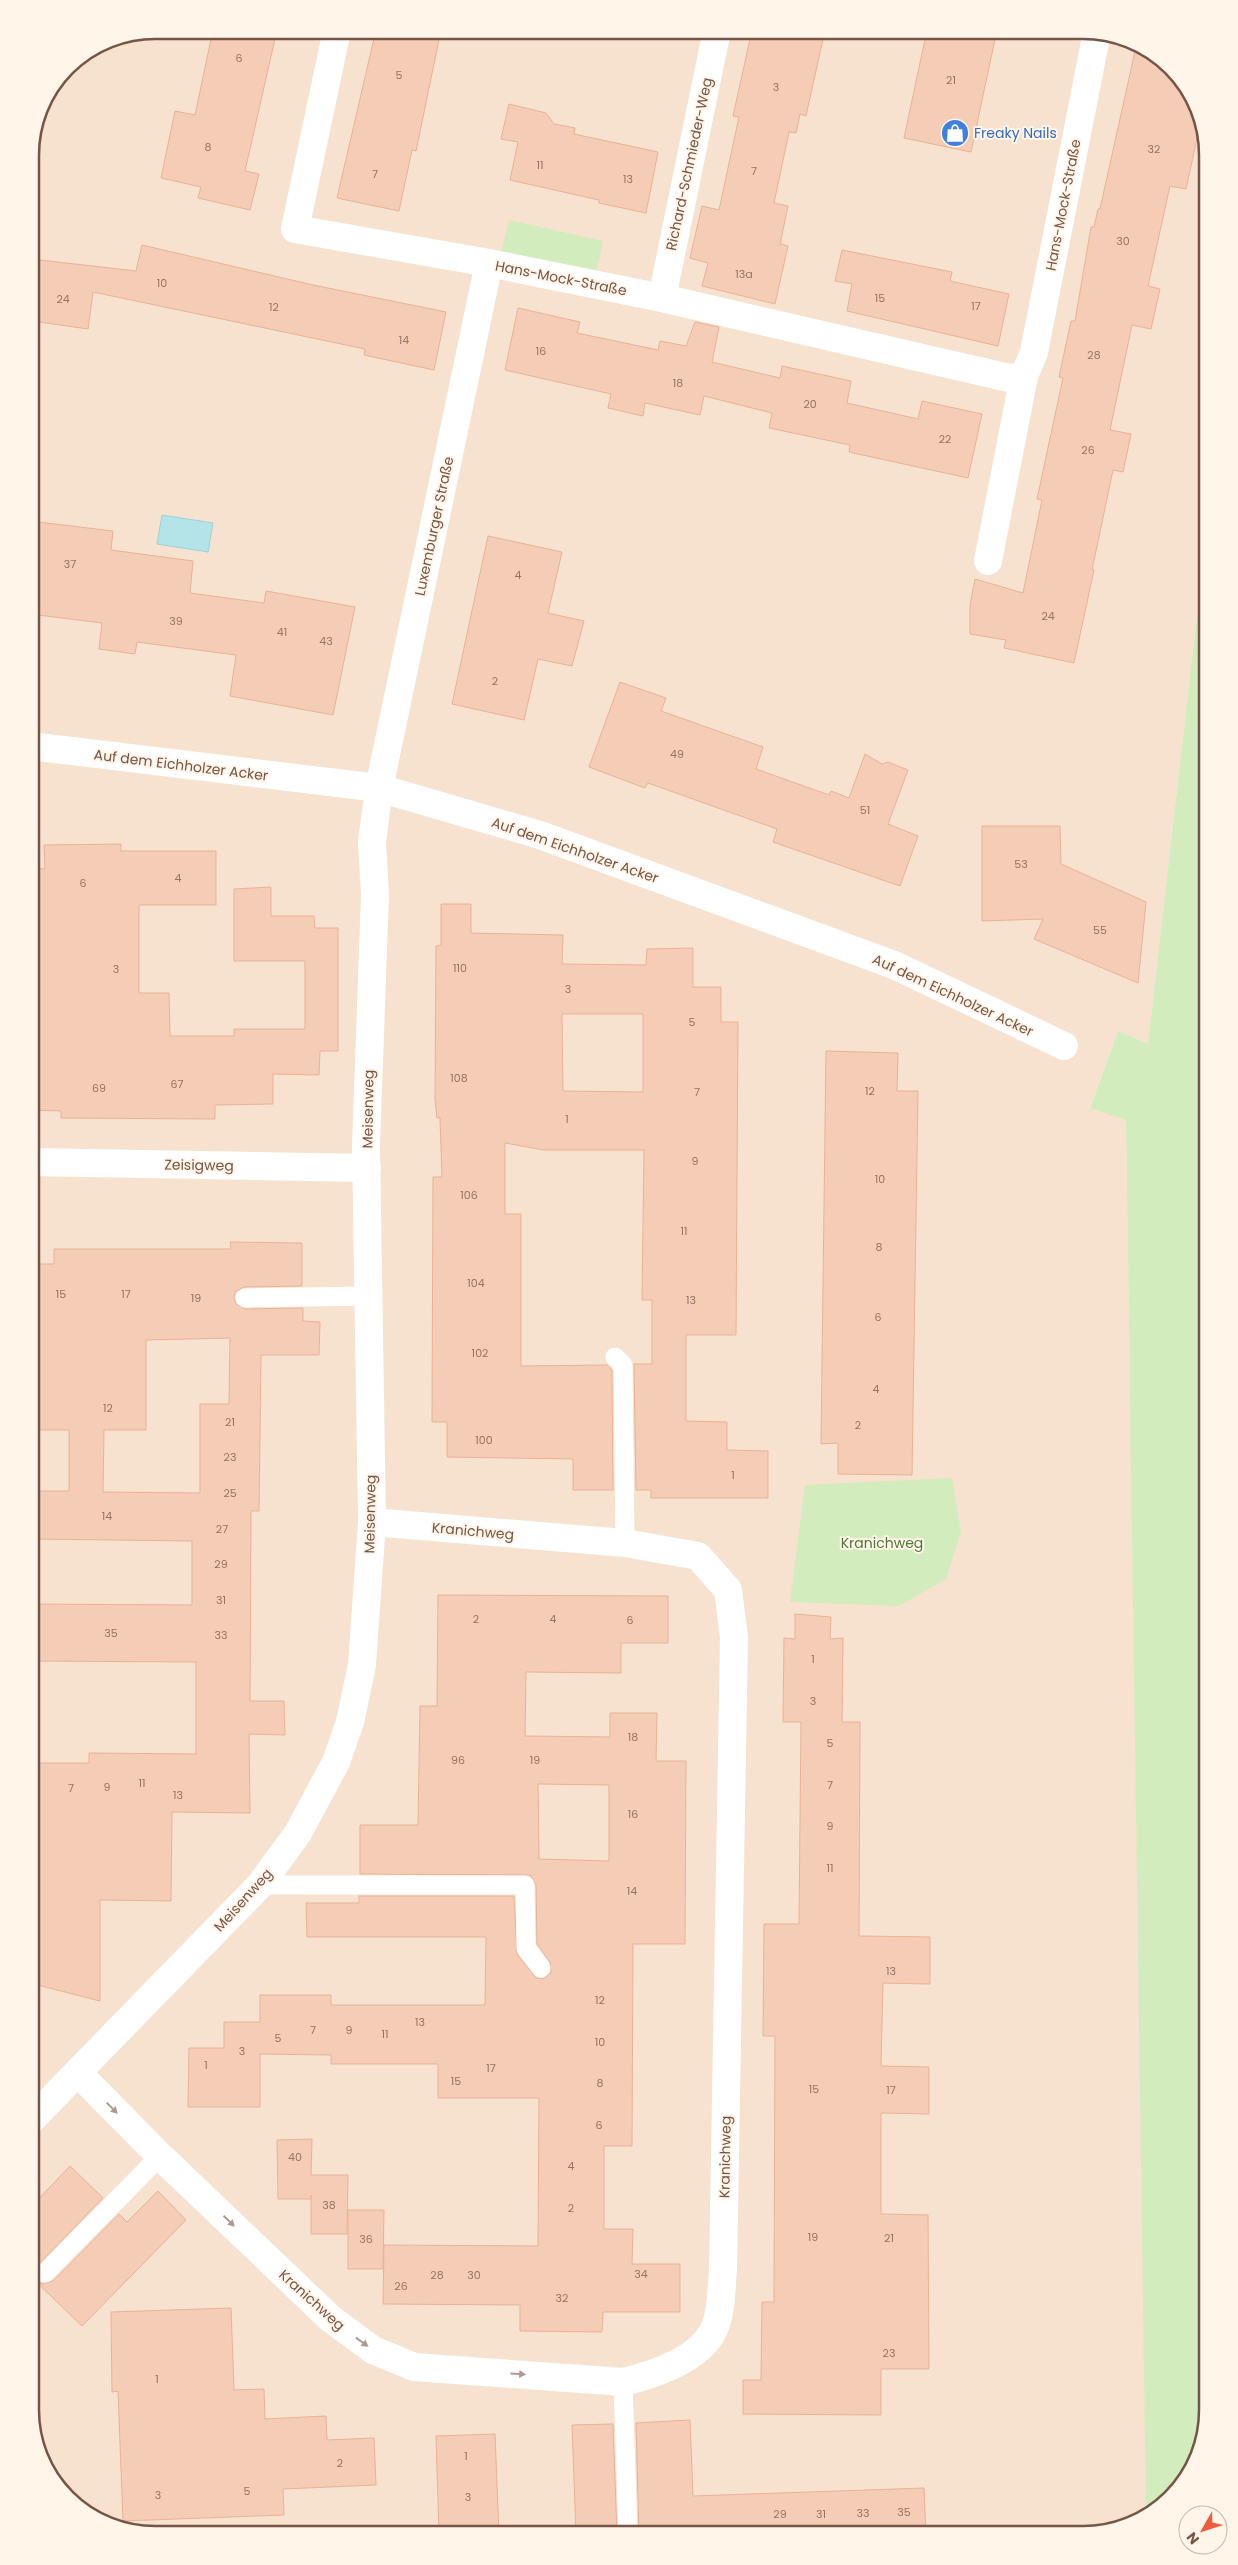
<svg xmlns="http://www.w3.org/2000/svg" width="1238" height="2565" viewBox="0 0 1238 2565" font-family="Poppins,sans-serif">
<rect width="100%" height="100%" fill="#fef1e1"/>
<!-- residential -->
<path fill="#f6e2ce" d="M 155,30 L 1092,30 L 1159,56 L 1199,107 L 1208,155 L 1208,518 L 1148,1045 L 1118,1031 L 1090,1107 L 1126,1119 L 1147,2511 L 1155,2506 L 1131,2526 L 1083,2535 L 147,2535 L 79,2509 L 39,2458 L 30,2410 L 30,147 L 40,107 L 67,66 L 107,39 Z"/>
<!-- green -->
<path fill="#d3ecbe" d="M 509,220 L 603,241 L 595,278 L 500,257 Z
M 1208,518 L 1208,2410 L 1187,2480 L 1146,2511 L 1126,1120 L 1090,1108 L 1118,1031 L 1148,1044 Z
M 952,1478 L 961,1532 L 946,1579 L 899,1606 L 790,1602 L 805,1485 Z"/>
<!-- water -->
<path fill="#b4e3e8" stroke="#99d4db" d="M 162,515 L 213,523 L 208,552 L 157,544 Z"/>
<!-- building -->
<path fill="#f5cdb6" stroke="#e9b295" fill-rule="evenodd" d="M 213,30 L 277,30 L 245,171 L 259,174 L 250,210 L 198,198 L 201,187 L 161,178 L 175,111 L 195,115 Z
M 376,30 L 441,30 L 416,151 L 412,150 L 399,211 L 337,198 Z
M 752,30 L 825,30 L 806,116 L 800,114 L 796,133 L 789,132 L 774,203 L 788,206 L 780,244 L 788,246 L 775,304 L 702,286 L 708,263 L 690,258 L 702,206 L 719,210 L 739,117 L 733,116 Z
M 927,30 L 997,30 L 971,152 L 904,138 Z
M 1136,47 L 1159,56 L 1199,107 L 1201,120 L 1186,189 L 1170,186 L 1148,286 L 1160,289 L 1151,329 L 1132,325 L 1110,430 L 1131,434 L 1123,472 L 1113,470 L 1092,570 L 1094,570 L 1074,663 L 1004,648 L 1006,640 L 970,634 L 970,605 L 975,579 L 1023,593 L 1042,500 L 1037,499 L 1063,378 L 1059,377 L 1071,321 L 1075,321 L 1091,227 L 1094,227 L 1098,209 L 1100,209 Z
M 509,104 L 546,113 L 554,124 L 575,128 L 574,134 L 658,152 L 646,213 L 599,203 L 599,200 L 510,180 L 518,142 L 501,139 Z
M 142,245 L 313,285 L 446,312 L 434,370 L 364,355 L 365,349 L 93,292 L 88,329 L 32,321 L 40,260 L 136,271 Z
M 842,250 L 952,272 L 950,281 L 1009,294 L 998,346 L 847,311 L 852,284 L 835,281 Z
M 518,308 L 580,322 L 577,333 L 658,350 L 660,341 L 686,346 L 695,322 L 719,327 L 712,362 L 780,378 L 782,366 L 851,381 L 847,403 L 918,419 L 922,401 L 982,414 L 968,478 L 849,452 L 850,445 L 769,428 L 772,413 L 704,396 L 700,415 L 645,403 L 643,416 L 608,408 L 611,394 L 505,370 Z
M 30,521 L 113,531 L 111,550 L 193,561 L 190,593 L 264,603 L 266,591 L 355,607 L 333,715 L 230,696 L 236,655 L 137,642 L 135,654 L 99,649 L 102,623 L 30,614 Z
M 488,536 L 562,552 L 548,613 L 584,621 L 572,666 L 538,659 L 524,720 L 452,704 Z
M 620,682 L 666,698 L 661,711 L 763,747 L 756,769 L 829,795 L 831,791 L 849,798 L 865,754 L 882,764 L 888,762 L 908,770 L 888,824 L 918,836 L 900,886 L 773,842 L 777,829 L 648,783 L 645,788 L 589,767 Z
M 982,826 L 1060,826 L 1061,864 L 1146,902 L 1138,983 L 1034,939 L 1043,919 L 982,921 Z
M 121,844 L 121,851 L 216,851 L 216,905 L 139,905 L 139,993 L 169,993 L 170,1036 L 234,1036 L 234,1029 L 305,1029 L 305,961 L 234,961 L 234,889 L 271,887 L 271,916 L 314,916 L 315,928 L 338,928 L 338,1051 L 320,1051 L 319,1075 L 273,1074 L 273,1104 L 215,1105 L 215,1119 L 61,1118 L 61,1111 L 30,1110 L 30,868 L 45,869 L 44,845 Z
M 441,904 L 471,904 L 471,933 L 563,935 L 562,964 L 646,965 L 647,949 L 693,948 L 693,987 L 721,987 L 721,1022 L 738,1022 L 736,1335 L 686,1335 L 686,1421 L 727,1422 L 727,1450 L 768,1451 L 768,1498 L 651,1498 L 651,1490 L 636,1490 L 634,1364 L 652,1364 L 652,1300 L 642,1300 L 644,1150 L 544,1150 L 505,1143 L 505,1214 L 521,1214 L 521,1366 L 607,1365 L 612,1370 L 613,1490 L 573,1490 L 573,1459 L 447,1457 L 447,1422 L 432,1422 L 433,1177 L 442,1177 L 440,1118 L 437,1118 L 435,1100 L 436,946 L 441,945 ZM 562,1014 L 643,1014 L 643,1092 L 563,1091 Z
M 826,1051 L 898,1053 L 897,1091 L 918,1091 L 912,1475 L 838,1474 L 838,1443 L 821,1444 Z
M 230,1242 L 302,1243 L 302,1286 L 244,1287 L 235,1292 L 234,1299 L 236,1304 L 245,1309 L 303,1308 L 303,1321 L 320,1322 L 319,1355 L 261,1355 L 259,1511 L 251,1511 L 250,1701 L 284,1701 L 285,1735 L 249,1734 L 250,1813 L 172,1812 L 171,1901 L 100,1900 L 100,2001 L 30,1983 L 30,1763 L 89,1763 L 89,1753 L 196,1754 L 196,1662 L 30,1661 L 30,1604 L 192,1605 L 192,1541 L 30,1539 L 30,1491 L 69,1491 L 69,1430 L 30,1430 L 30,1264 L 54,1264 L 54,1249 L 231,1249 ZM 230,1338 L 229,1404 L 200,1404 L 200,1493 L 103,1492 L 104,1430 L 146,1430 L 146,1340 Z
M 438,1595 L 668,1596 L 668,1643 L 621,1643 L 621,1673 L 526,1672 L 525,1736 L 610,1737 L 610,1713 L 657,1713 L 656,1761 L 686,1761 L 685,1944 L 633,1944 L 632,2146 L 604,2146 L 604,2229 L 633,2229 L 632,2264 L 680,2264 L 680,2312 L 603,2312 L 602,2332 L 520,2331 L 520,2305 L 383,2304 L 384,2245 L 538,2246 L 539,2098 L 438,2098 L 438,2064 L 331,2064 L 331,2055 L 260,2054 L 260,2107 L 188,2107 L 189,2048 L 224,2048 L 224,2022 L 260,2022 L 260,1995 L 331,1995 L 331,2005 L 485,2005 L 486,1937 L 307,1937 L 306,1903 L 359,1903 L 359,1896 L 514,1896 L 517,1954 L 536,1978 L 543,1979 L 551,1973 L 550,1962 L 537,1944 L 536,1885 L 530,1875 L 360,1874 L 360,1825 L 418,1825 L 420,1706 L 437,1706 ZM 538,1784 L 609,1785 L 609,1861 L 539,1859 Z
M 795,1614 L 831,1617 L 830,1639 L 843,1638 L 842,1722 L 860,1722 L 859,1936 L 930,1937 L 930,1984 L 883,1983 L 881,2066 L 929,2067 L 929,2114 L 881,2113 L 881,2214 L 928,2215 L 929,2369 L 881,2369 L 881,2415 L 743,2414 L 743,2380 L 761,2380 L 762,2302 L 774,2302 L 775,2036 L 763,2036 L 764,1924 L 799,1924 L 801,1722 L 783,1722 L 784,1638 L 795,1639 Z
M 312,2139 L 311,2175 L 348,2175 L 347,2234 L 311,2234 L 311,2195 L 311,2199 L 278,2199 L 277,2140 Z
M 70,2166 L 103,2198 L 37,2266 L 34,2276 L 42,2284 L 53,2281 L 119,2214 L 127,2222 L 158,2191 L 186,2220 L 82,2326 L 30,2276 L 30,2208 Z
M 348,2210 L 384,2210 L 383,2269 L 348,2269 Z
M 231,2308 L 234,2390 L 264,2389 L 265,2419 L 326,2416 L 327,2440 L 374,2438 L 376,2485 L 283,2489 L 284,2515 L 123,2521 L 118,2391 L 112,2392 L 111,2312 Z
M 690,2420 L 693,2496 L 924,2488 L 926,2535 L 639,2535 L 636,2423 Z
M 613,2424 L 617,2535 L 576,2535 L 572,2425 Z
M 495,2434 L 499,2535 L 439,2535 L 436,2436 Z"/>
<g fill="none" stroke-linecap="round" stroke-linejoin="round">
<!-- lane -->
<path stroke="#fff" stroke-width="19" d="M 245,1298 L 368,1296
M 615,1357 L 623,1365 L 625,1543
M 260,1885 L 525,1885 L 526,1948 L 541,1968
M 45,2273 L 160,2156
M 623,2382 L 628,2535"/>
<!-- street -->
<path stroke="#fff" stroke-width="28" d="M 337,30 L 295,229 L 489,263 L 662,298 L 1009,378 L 1024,376 L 1034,352 L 1097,32
M 662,298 L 717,30
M 988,561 L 1024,376
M 30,746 L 379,788 L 540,835 L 894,965 L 1064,1046
M 30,1162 L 367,1168
M 78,2073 L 160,2156 L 331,2319 L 373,2350 L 414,2367 L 623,2382 C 652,2375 696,2361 712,2333 C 722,2315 721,2290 723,2270 L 734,1637 L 728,1590 L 698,1556 L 625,1543 L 372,1522
M 30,2121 L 260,1885 L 298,1833 L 336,1762 L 350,1722 L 362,1665 L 372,1522 L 366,1146 L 375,894 L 372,842 L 379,788 L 489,263"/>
</g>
<!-- one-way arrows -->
<defs><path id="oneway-solid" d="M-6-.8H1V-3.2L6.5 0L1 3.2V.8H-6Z" transform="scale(1.25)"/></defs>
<g fill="#ad9990">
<use href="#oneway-solid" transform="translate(112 2108) rotate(45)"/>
<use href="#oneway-solid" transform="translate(229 2221) rotate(44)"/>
<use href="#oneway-solid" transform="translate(362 2342) rotate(36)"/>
<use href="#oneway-solid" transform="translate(518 2374) rotate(4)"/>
</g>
<!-- icons -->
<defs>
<symbol id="shop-disc" viewBox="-11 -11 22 22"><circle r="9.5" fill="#3f7fe0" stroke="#fff5e8"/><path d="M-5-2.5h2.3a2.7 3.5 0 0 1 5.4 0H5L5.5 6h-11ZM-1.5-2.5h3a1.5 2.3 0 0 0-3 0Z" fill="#fff"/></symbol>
</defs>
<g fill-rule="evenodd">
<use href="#shop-disc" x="939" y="117" width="32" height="32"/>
</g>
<g text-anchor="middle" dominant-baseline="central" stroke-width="4" stroke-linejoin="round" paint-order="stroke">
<!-- number labels -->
<g font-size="11" fill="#967362">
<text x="239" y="58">6</text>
<text x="399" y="75">5</text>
<text x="951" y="80">21</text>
<text x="776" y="87">3</text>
<text x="208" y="147">8</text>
<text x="1154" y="149">32</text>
<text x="540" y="165">11</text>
<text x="754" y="171">7</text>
<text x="375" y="174">7</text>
<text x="628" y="179">13</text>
<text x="1123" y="241">30</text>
<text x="744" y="274">13a</text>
<text x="162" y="283">10</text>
<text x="880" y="298">15</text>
<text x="63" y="299">24</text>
<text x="976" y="306">17</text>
<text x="274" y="307">12</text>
<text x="404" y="340">14</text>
<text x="541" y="351">16</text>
<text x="1094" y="355">28</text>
<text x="678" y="383">18</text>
<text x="810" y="404">20</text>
<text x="945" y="439">22</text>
<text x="1088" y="450">26</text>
<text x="70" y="564">37</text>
<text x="518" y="575">4</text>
<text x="1048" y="616">24</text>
<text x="176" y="621">39</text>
<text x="282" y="632">41</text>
<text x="326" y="641">43</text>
<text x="495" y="681">2</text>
<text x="677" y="754">49</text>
<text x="865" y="810">51</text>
<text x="1021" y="864">53</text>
<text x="178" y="878">4</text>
<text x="83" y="883">6</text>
<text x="1100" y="930">55</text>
<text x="460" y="968">110</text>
<text x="116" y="969">3</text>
<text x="568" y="989">3</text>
<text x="692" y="1022">5</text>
<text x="459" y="1078">108</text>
<text x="177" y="1084">67</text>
<text x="99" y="1088">69</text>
<text x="870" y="1091">12</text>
<text x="697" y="1092">7</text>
<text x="567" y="1119">1</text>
<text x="695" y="1161">9</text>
<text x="880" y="1179">10</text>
<text x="469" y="1195">106</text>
<text x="684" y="1231">11</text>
<text x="879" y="1247">8</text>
<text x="476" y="1283">104</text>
<text x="61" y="1294">15</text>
<text x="126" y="1294">17</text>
<text x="196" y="1298">19</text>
<text x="691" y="1300">13</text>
<text x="878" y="1317">6</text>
<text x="480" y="1353">102</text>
<text x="876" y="1389">4</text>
<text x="108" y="1408">12</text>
<text x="230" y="1422">21</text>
<text x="858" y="1425">2</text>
<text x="484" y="1440">100</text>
<text x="230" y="1457">23</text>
<text x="733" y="1475">1</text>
<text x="230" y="1493">25</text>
<text x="107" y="1516">14</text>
<text x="222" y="1529">27</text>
<text x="221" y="1564">29</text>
<text x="221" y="1600">31</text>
<text x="476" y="1619">2</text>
<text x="553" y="1619">4</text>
<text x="630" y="1620">6</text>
<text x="111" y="1633">35</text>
<text x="221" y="1635">33</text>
<text x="813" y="1659">1</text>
<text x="813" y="1701">3</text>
<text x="633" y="1737">18</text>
<text x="830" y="1743">5</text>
<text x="458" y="1760">96</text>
<text x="535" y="1760">19</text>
<text x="142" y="1783">11</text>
<text x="830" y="1785">7</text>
<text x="107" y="1787">9</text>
<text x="71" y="1788">7</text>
<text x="178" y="1795">13</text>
<text x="633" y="1814">16</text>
<text x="830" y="1826">9</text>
<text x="830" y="1868">11</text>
<text x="632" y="1891">14</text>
<text x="891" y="1971">13</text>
<text x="600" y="2000">12</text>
<text x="420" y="2022">13</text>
<text x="313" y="2030">7</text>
<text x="349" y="2030">9</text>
<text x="385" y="2034">11</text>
<text x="278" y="2038">5</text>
<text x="600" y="2042">10</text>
<text x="242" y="2051">3</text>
<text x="206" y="2065">1</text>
<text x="491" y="2068">17</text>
<text x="456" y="2081">15</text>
<text x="600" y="2083">8</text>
<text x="814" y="2089">15</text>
<text x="891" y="2090">17</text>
<text x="599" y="2125">6</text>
<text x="295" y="2157">40</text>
<text x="571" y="2166">4</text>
<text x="329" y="2205">38</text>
<text x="571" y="2208">2</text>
<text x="813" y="2237">19</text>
<text x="889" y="2238">21</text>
<text x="366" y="2239">36</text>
<text x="641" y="2274">34</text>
<text x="437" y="2275">28</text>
<text x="474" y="2275">30</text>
<text x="401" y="2286">26</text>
<text x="562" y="2298">32</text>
<text x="889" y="2353">23</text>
<text x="157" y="2379">1</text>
<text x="466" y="2456">1</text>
<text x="340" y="2463">2</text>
<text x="247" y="2491">5</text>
<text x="158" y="2495">3</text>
<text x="468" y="2497">3</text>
<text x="904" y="2512">35</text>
<text x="863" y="2513">33</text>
<text x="780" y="2514">29</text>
<text x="821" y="2514">31</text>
</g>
<!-- shop labels -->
<g font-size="14" fill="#366cbe" stroke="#fff5e8" text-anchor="start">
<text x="974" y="133">Freaky Nails</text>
</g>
<!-- street labels -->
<g font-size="14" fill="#775546" stroke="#fff5e8">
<text transform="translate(689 164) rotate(-78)">Richard-Schmieder-Weg</text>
<text transform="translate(1063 205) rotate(-79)">Hans-Mock-Straße</text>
<text transform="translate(561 278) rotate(11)">Hans-Mock-Straße</text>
<text transform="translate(434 526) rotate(-78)">Luxemburger Straße</text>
<text transform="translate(181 765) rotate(7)">Auf dem Eichholzer Acker</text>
<text transform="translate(575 850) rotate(19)">Auf dem Eichholzer Acker</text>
<text transform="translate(953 995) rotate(25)">Auf dem Eichholzer Acker</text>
<text transform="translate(368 1109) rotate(-89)">Meisenweg</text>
<text transform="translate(199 1165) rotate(1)">Zeisigweg</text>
<text transform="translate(370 1514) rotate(-89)">Meisenweg</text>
<text transform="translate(473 1531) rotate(5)">Kranichweg</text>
<text transform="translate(243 1900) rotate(-48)">Meisenweg</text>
<text transform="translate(725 2157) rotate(-89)">Kranichweg</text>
<text transform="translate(312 2300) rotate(42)">Kranichweg</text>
</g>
<!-- park labels -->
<g font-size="14" fill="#4f783b" stroke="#fff5e8">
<text x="882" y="1543">Kranichweg</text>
</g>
</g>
<!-- crop -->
<path d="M0 0H1238V2565H0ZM155 39H1083A116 116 0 0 1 1199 155V2410A116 116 0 0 1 1083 2526H155A116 116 0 0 1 39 2410V155A116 116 0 0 1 155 39Z" fill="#fff5e8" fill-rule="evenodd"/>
<path fill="none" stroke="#775546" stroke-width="2.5" d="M155 39H1083A116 116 0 0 1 1199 155V2410A116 116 0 0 1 1083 2526H155A116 116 0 0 1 39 2410V155A116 116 0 0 1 155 39Z"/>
<!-- north arrow -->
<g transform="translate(1203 2530) rotate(231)"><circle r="24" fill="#fff5e8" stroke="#c9b5a7"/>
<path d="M0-4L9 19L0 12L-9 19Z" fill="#f15d3c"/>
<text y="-8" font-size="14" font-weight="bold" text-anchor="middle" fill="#775546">N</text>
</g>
</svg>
